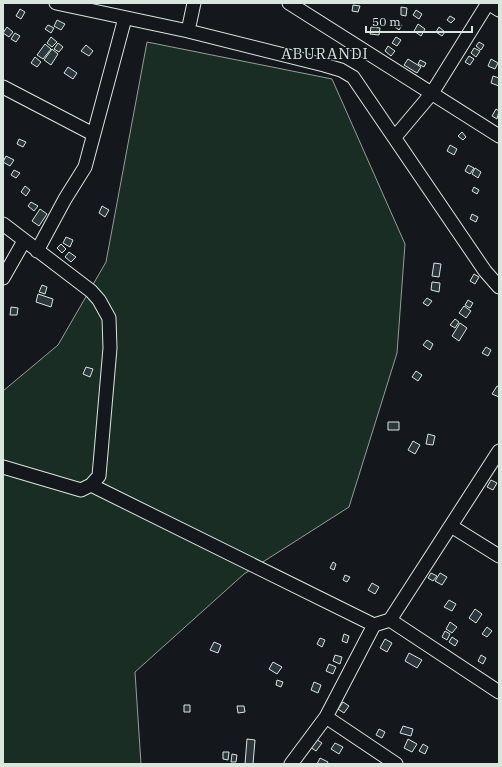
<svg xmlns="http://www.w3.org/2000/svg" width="502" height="767" viewBox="0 0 502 767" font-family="'IBM Plex Serif',serif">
<rect width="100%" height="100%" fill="#14181c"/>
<!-- green -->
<path fill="#1a2d24" stroke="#939e99" d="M 147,42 L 332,79 L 405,244 L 397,353 L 349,507 L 244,574 L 135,672 L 141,764 L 3,764 L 3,391 L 58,345 L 106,262 Z"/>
<!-- building -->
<path fill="#2c363c" stroke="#d8e6dc" d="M 353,5 L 360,6 L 358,12 L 352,11 Z
M 401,7 L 407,8 L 406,16 L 401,15 Z
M 20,9 L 25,12 L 21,19 L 16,16 Z
M 416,10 L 422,14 L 419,19 L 413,15 Z
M 450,16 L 455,19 L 451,23 L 447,20 Z
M 57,20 L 65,24 L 61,30 L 54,26 Z
M 396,22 L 402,25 L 399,30 L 394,26 Z
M 418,24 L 425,29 L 421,36 L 414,31 Z
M 48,25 L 54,28 L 51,33 L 45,29 Z
M 7,27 L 13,32 L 9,37 L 3,33 Z
M 371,27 L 380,28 L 379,35 L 370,34 Z
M 439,27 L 445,32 L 442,36 L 436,32 Z
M 15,33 L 20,36 L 16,42 L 11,39 Z
M 51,37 L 57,42 L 52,47 L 47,43 Z
M 396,37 L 401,40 L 397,46 L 392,43 Z
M 479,42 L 484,45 L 481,50 L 476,46 Z
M 58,43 L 63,47 L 59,52 L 54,49 Z
M 45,44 L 51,49 L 43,59 L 37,55 Z
M 86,45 L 93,51 L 89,56 L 81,51 Z
M 388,46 L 395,51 L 391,56 L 385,51 Z
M 474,48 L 480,51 L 476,57 L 471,53 Z
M 52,49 L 58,54 L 51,65 L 44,60 Z
M 469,56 L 474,59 L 470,65 L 465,62 Z
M 35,57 L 41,62 L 37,67 L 31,63 Z
M 408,59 L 421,67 L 417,73 L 404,65 Z
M 491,59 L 498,63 L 495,69 L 488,66 Z
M 420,60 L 426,63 L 424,67 L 418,64 Z
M 68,67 L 77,73 L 73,79 L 64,73 Z
M 493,76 L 499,78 L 499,86 L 491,83 Z
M 496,109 L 499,111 L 497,119 L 492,116 Z
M 462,132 L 466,137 L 463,140 L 458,136 Z
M 19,139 L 26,142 L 23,147 L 17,144 Z
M 450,145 L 457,149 L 454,155 L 447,151 Z
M 6,156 L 14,160 L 10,166 L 3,162 Z
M 468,165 L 474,168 L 470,174 L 465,171 Z
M 475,168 L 481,172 L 478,178 L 472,174 Z
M 14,170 L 20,173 L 16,178 L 11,175 Z
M 25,186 L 30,190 L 26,196 L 21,192 Z
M 474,187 L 479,190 L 477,194 L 472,191 Z
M 31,202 L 38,206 L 34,211 L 28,206 Z
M 102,206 L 109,210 L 105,217 L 99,213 Z
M 40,209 L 47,214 L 39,226 L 32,221 Z
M 472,214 L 478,217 L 476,222 L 470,219 Z
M 66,237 L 73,240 L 70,247 L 63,243 Z
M 61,244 L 66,249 L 62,253 L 57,248 Z
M 69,252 L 76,257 L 71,262 L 65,257 Z
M 434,263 L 441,264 L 439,277 L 432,276 Z
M 474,274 L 479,277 L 475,284 L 470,281 Z
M 432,282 L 440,283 L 439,292 L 431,290 Z
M 42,285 L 47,287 L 45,294 L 39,292 Z
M 38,294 L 53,299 L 51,307 L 36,302 Z
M 427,298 L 432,301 L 428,306 L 423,303 Z
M 468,300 L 473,303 L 470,308 L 465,305 Z
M 464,306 L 471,311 L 466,318 L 459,313 Z
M 11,307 L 18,308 L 17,315 L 10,315 Z
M 455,319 L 459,322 L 455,328 L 450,325 Z
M 460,323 L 467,328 L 459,341 L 452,336 Z
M 427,340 L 433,344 L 430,350 L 423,345 Z
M 486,347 L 491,350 L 488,356 L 482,353 Z
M 86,367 L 93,369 L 90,377 L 83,374 Z
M 416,371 L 422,375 L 418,381 L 412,377 Z
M 497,386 L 499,387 L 499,397 L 492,394 Z
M 388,422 L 399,422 L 399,430 L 388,430 Z
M 428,434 L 435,436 L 433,445 L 426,444 Z
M 413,441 L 420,445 L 415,454 L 408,450 Z
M 491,480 L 497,483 L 493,490 L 487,487 Z
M 333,562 L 336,564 L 334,570 L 330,568 Z
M 431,573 L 437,576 L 433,581 L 428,578 Z
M 440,573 L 447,577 L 442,585 L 435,581 Z
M 345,575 L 350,577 L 347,582 L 343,580 Z
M 372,583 L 379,587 L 375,594 L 368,590 Z
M 449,600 L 456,604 L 452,611 L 444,607 Z
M 475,609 L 482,614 L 476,623 L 469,618 Z
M 450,622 L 457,627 L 452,633 L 446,629 Z
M 487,627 L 492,631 L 487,637 L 482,634 Z
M 445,631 L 450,634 L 447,640 L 442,637 Z
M 344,634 L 349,636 L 347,643 L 342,641 Z
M 452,637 L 458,641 L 455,646 L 449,642 Z
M 320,638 L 325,640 L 322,647 L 317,644 Z
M 385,639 L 392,643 L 387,652 L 380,648 Z
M 214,642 L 221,645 L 218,653 L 210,650 Z
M 409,653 L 422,660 L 417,668 L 405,661 Z
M 335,655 L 342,657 L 340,664 L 333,661 Z
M 481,655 L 486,658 L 483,664 L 478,661 Z
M 273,662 L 282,667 L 277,674 L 269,669 Z
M 329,664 L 336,667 L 333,674 L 326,671 Z
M 277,680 L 283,682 L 281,687 L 276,685 Z
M 314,682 L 321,685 L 318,693 L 311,690 Z
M 343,702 L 349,706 L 344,713 L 338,709 Z
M 184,705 L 190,705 L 190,712 L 184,712 Z
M 237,706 L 244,706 L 245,712 L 238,713 Z
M 403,726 L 413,729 L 411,736 L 400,733 Z
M 379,729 L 385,732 L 382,738 L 376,735 Z
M 247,739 L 255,740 L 253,764 L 245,764 Z
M 316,739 L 322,743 L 316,751 L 310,747 Z
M 408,739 L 417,744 L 412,752 L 404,748 Z
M 335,743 L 343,747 L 339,754 L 331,749 Z
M 423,744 L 428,747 L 425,754 L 419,751 Z
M 223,752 L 229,752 L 228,760 L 223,759 Z
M 232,754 L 237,755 L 236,762 L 231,762 Z
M 320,758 L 328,762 L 327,764 L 317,764 Z"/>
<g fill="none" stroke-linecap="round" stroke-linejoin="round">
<defs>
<path id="street" d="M 56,3 L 188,31 L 324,65 L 341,70 L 353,77 L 485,271 L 499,287
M 289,3 L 499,136
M 488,3 L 499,10
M 188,31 L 194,3
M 3,87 L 93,134
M 395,137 L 432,93 L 488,3
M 3,224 L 91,291 L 99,300 L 109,318 L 110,348 L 99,476 L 91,485 L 81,490 L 3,467
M 37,251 L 65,199 L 85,167 L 125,18
M 3,278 L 24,241
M 91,485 L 374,625
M 451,526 L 499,556
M 390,620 L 499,692
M 326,717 L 396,764
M 291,764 L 326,717 L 374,625 L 390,620 L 499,451"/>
</defs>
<!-- street casing -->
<use href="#street" stroke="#d8e6dc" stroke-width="15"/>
<!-- street -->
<use href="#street" stroke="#14181c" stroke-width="13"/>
</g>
<g text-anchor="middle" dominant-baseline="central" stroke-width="3" stroke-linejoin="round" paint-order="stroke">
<!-- quarter labels -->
<g font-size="15" letter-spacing="1" fill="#d8e6dc" stroke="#14181c">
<text x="325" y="53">ABURANDI</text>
</g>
</g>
<!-- border -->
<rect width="502" height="767" fill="none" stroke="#d8e6dc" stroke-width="8"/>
<!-- scale -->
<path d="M366 26v6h106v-6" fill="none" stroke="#d8e6dc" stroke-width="2"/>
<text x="372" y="26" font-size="12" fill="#d8e6dc" stroke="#14181c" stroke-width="3" paint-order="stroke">50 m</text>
</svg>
